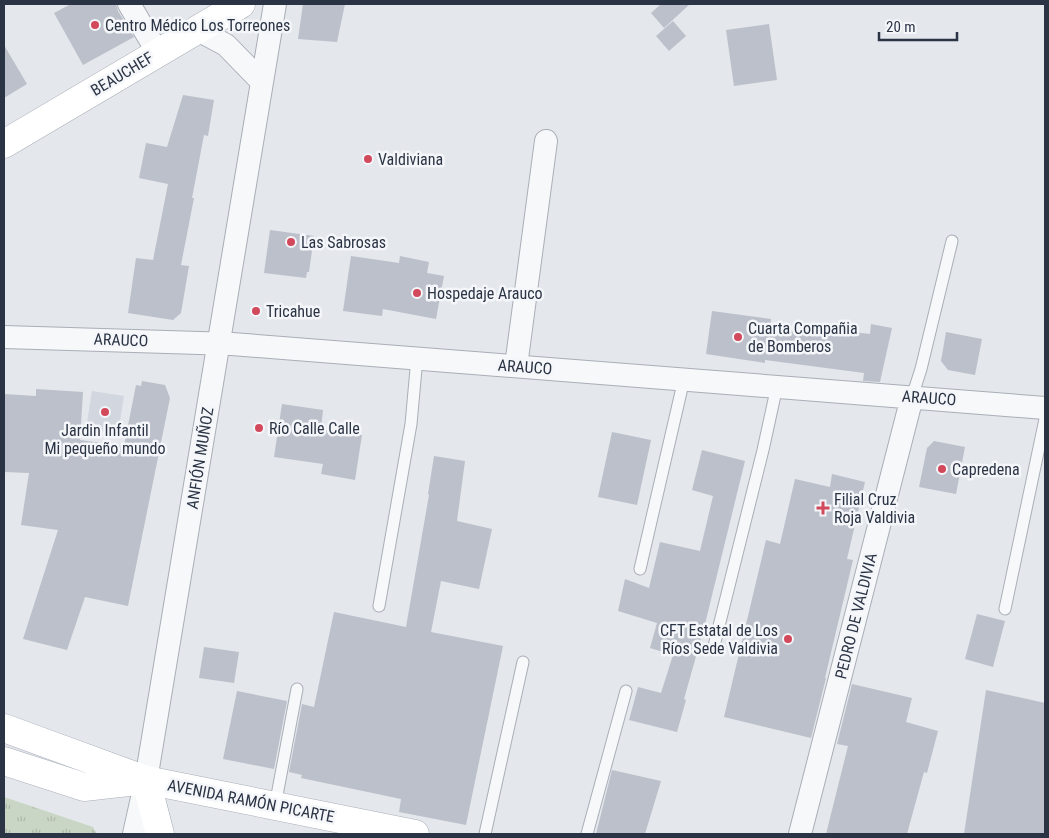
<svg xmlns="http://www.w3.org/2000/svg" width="1049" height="838" viewBox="0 0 1049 838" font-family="'Roboto Condensed',sans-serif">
<defs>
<pattern id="grass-tufts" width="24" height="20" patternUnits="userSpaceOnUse" patternTransform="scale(1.25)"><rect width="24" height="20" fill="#c9d6c5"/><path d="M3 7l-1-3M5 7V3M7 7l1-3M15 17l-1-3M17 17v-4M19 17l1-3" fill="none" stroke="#adb8ab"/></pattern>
</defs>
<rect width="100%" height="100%" fill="#e4e7ec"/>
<!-- built -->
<path fill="#d2d6de" d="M 92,391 L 124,396 L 118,434 L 86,429 Z"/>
<!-- grass -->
<path fill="url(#grass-tufts)" d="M 4,797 L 93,827 L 97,834 L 4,834 Z"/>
<!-- building -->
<path fill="#bbc0ca" d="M 71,4 L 116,4 L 118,11 L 134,37 L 83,65 L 54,13 Z
M 303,4 L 345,4 L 337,42 L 298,39 Z
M 661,4 L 690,4 L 664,28 L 651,13 Z
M 673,21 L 686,36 L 669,51 L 656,36 Z
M 769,24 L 777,80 L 734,86 L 726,30 Z
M 4,45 L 27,84 L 4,98 Z
M 183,95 L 214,100 L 208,136 L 204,135 L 192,198 L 194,198 L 181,265 L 189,266 L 181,313 L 173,320 L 128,313 L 136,258 L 153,260 L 168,184 L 139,178 L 146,143 L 167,147 Z
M 270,230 L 314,236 L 309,272 L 307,272 L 306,278 L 264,273 Z
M 351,256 L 399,263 L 400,256 L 429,262 L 427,273 L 444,276 L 436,319 L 383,309 L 382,316 L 343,311 Z
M 712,311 L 771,319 L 770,328 L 820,334 L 820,328 L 870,334 L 871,324 L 892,328 L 880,382 L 863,381 L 864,373 L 765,360 L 765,363 L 706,354 Z
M 946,332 L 982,339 L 975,375 L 948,370 L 941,361 Z
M 142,381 L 165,385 L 170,398 L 128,606 L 85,597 L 67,650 L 23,639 L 58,530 L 21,525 L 29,473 L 4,472 L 4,394 L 36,396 L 36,389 L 83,392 L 80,440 L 124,446 L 136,385 L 141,386 Z
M 282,404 L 323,410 L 321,429 L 362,435 L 355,480 L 321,474 L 323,464 L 274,457 Z
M 612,432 L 651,440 L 637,505 L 598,497 Z
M 934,441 L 965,447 L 956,494 L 919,487 L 927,448 Z
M 702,450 L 745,461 L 704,628 L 684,699 L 686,700 L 677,732 L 629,720 L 638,687 L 661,693 L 673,655 L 650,648 L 657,623 L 618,611 L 625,579 L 649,588 L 660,542 L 700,551 L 713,496 L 692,490 Z
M 434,456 L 465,461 L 457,521 L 492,529 L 479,589 L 441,581 L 431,632 L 503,646 L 466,825 L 399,812 L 401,799 L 301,778 L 302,775 L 289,772 L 302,704 L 314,707 L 334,612 L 406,627 L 429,495 L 428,494 Z
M 832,474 L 865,482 L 847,559 L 853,560 L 825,678 L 826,678 L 811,738 L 724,717 L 766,540 L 780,544 L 795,479 L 830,487 Z
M 977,614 L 1005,621 L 993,667 L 965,659 Z
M 204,647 L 239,652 L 234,683 L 199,678 Z
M 852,684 L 912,698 L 906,722 L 938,731 L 927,773 L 924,772 L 907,834 L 826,834 L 848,746 L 837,744 Z
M 986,690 L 1045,703 L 1045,834 L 964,834 Z
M 237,691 L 287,701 L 274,769 L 223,759 Z
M 612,770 L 661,781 L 645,834 L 596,834 Z"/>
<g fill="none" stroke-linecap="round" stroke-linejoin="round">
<defs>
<path id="lane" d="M 912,397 L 921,369 L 952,241
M 640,569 L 684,379
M 379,606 L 411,424 L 417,358
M 1005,609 L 1045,419
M 714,646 L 763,450 L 777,386
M 275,806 L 297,689
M 485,834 L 523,662
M 587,834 L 626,691"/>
<path id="street" d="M 129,4 L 158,53
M 198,30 L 226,45 L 262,82
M 4,337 L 232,344 L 1045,408
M 516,366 L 546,141
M 134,834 L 146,780 L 275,4
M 800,834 L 912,397"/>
<path id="secondary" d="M 4,144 L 241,4
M 4,761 L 84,787 L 146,780 L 415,834"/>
<path id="primary" d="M 4,728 L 146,780 L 160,834"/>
</defs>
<!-- lane casing -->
<use href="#lane" stroke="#a9aeb7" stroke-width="13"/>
<!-- street casing -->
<use href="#street" stroke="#a9aeb7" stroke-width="24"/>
<!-- secondary casing -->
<use href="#secondary" stroke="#a9aeb7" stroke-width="29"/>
<!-- primary casing -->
<use href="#primary" stroke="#a3abb8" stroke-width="29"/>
<!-- lane -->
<use href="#lane" stroke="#f7f8fa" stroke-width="11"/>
<!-- street -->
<use href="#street" stroke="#f7f8fa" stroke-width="22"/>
<!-- secondary -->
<use href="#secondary" stroke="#fff" stroke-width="28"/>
<!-- primary -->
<use href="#primary" stroke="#fff" stroke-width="28"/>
</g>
<!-- markers -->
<g fill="#d1495b" stroke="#f4f6f9" stroke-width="2">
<circle cx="95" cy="25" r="5"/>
<circle cx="368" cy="159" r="5"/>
<circle cx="291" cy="242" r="5"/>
<circle cx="417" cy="293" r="5"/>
<circle cx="256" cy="311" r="5"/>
<circle cx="738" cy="337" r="5"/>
<circle cx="105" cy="412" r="5"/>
<circle cx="259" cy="428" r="5"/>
<circle cx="942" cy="469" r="5"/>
<path d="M820.5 500.5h5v5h5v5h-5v5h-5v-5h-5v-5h5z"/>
<circle cx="788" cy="639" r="5"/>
</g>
<g text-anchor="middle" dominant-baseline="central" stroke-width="5" stroke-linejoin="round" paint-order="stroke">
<!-- poi labels -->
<g font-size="16" fill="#2b3445" stroke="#f4f6f9" text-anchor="start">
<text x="105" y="25">Centro Médico Los Torreones</text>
<text x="378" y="159">Valdiviana</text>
<text x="301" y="242">Las Sabrosas</text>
<text x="427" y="293">Hospedaje Arauco</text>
<text x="266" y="311">Tricahue</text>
<text x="748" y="328">Cuarta Compañia<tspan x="748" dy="18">de Bomberos</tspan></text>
<text x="269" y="428">Río Calle Calle</text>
<text x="105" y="430" text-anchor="middle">Jardin Infantil<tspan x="105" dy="18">Mi pequeño mundo</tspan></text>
<text x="952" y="469">Capredena</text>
<text x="834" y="499">Filial Cruz<tspan x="834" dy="18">Roja Valdivia</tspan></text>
<text x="778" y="630" text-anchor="end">CFT Estatal de Los<tspan x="778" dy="18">Ríos Sede Valdivia</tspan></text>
</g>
<!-- street labels -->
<g font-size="16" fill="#2b3445" stroke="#f4f6f9">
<text transform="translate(122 74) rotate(-31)">BEAUCHEF</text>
<text transform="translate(121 340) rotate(2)">ARAUCO</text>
<text transform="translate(525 367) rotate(4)">ARAUCO</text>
<text transform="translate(929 398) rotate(4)">ARAUCO</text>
<text transform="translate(200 458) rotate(-81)">ANFIÓN MUÑOZ</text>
<text transform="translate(856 616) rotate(-76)">PEDRO DE VALDIVIA</text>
<text transform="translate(251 801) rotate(11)">AVENIDA RAMÓN PICARTE</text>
</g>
</g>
<!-- border -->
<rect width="1049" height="838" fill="none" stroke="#2b3445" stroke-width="10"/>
<!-- scale -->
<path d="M879 32v8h78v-8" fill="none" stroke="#2b3445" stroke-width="2.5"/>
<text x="886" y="32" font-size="15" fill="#2b3445" stroke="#f4f6f9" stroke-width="4" paint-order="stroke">20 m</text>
</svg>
